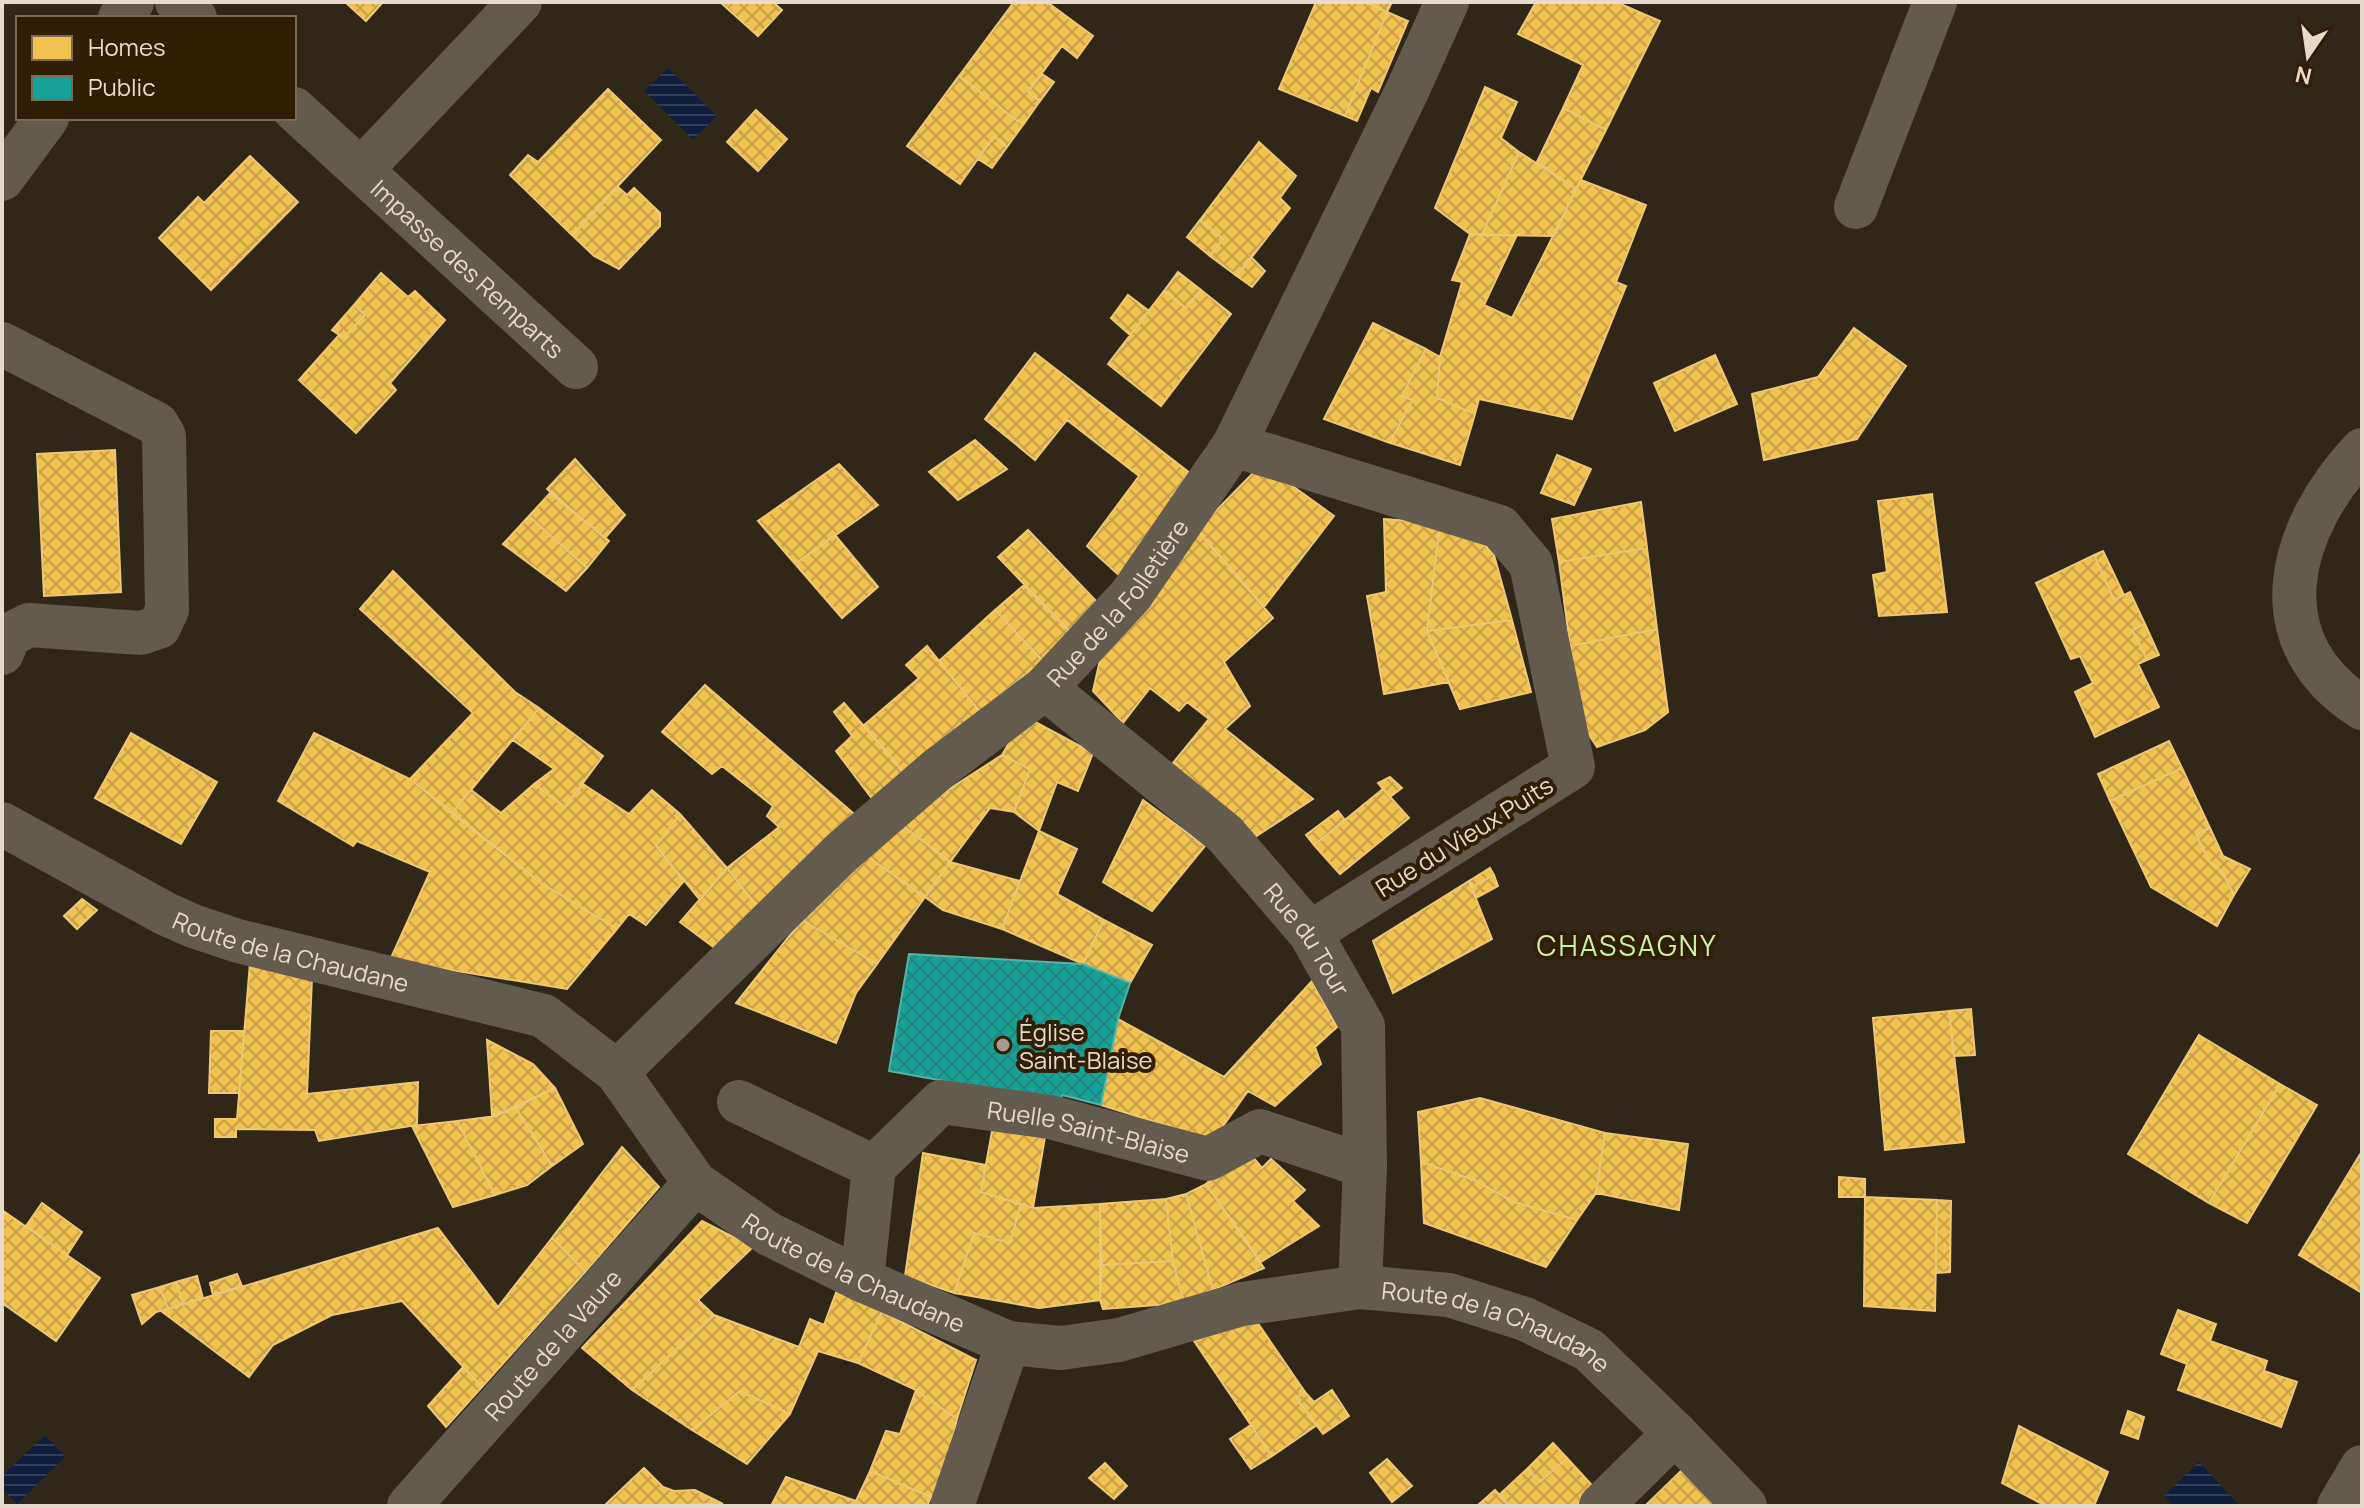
<svg xmlns="http://www.w3.org/2000/svg" width="2364" height="1508" viewBox="0 0 2364 1508" font-family="Manrope,sans-serif">
<defs>
<pattern id="water-rules" width="6" height="5" patternUnits="userSpaceOnUse" patternTransform="scale(2)"><rect width="6" height="5" fill="#0e1d3c"/><path d="M0 2.5h6" fill="none" stroke="#313d57"/></pattern>
<pattern id="homes-cross-hatch" width="8" height="8" patternUnits="userSpaceOnUse" patternTransform="scale(2)"><rect width="8" height="8" fill="#f2c14e"/><path d="M0 0l8 8M0 8l8-8" fill="none" stroke="#c7a14a"/></pattern>
<pattern id="public-cross-hatch" width="8" height="8" patternUnits="userSpaceOnUse" patternTransform="scale(2)"><rect width="8" height="8" fill="#17a398"/><path d="M0 0l8 8M0 8l8-8" fill="none" stroke="#25867d"/></pattern>
</defs>
<rect width="100%" height="100%" fill="#302719"/>
<!-- water -->
<path fill="url(#water-rules)" d="M 668,68 L 717,116 L 693,140 L 644,91 Z
M 45,1435 L 65,1457 L 17,1504 L 2,1488 L 2,1476 Z
M 2199,1462 L 2240,1506 L 2174,1506 L 2164,1496 Z"/>
<!-- homes -->
<path fill="url(#homes-cross-hatch)" stroke="#eec874" stroke-width="2" d="M 345,2 L 383,2 L 366,21 Z
M 720,2 L 773,2 L 782,10 L 758,36 Z
M 1014,2 L 1047,2 L 1093,36 L 1077,58 L 1062,46 L 1028,92 L 1040,101 L 1023,125 L 959,76 Z
M 1316,2 L 1365,2 L 1387,12 L 1345,116 L 1279,89 Z
M 1373,2 L 1392,2 L 1387,12 L 1372,5 Z
M 1536,2 L 1616,2 L 1660,21 L 1606,130 L 1563,108 L 1583,65 L 1518,34 Z
M 1387,12 L 1408,21 L 1378,92 L 1371,88 L 1357,121 L 1345,116 Z
M 1042,74 L 1054,82 L 1040,101 L 1028,92 Z
M 959,76 L 1023,125 L 1007,147 L 994,136 L 960,184 L 907,146 Z
M 1485,87 L 1517,102 L 1501,138 L 1519,152 L 1482,235 L 1470,234 L 1435,208 Z
M 608,89 L 661,140 L 572,235 L 510,175 L 528,155 L 538,162 Z
M 1563,108 L 1606,130 L 1576,189 L 1537,162 Z
M 756,110 L 787,139 L 758,171 L 727,142 Z
M 994,136 L 1007,147 L 992,168 L 978,159 Z
M 1259,142 L 1296,176 L 1280,198 L 1290,208 L 1237,276 L 1210,256 L 1223,239 L 1200,220 Z
M 1519,152 L 1576,189 L 1554,236 L 1482,235 Z
M 250,156 L 298,202 L 211,290 L 159,238 L 198,197 L 204,203 Z
M 1581,180 L 1646,205 L 1616,282 L 1626,286 L 1572,419 L 1479,399 L 1475,414 L 1437,398 L 1440,357 L 1462,282 L 1452,280 L 1470,234 L 1517,235 L 1484,305 L 1512,318 Z
M 618,187 L 627,195 L 634,188 L 660,213 L 660,226 L 619,269 L 594,256 L 572,235 Z
M 1200,220 L 1223,239 L 1210,256 L 1187,237 Z
M 1251,257 L 1265,271 L 1252,287 L 1237,276 Z
M 1178,272 L 1201,290 L 1186,308 L 1164,291 Z
M 381,273 L 408,297 L 415,291 L 445,320 L 390,383 L 396,390 L 356,433 L 299,380 L 339,335 L 344,338 L 365,315 L 354,305 Z
M 1201,290 L 1231,314 L 1161,406 L 1108,364 L 1164,291 L 1186,308 Z
M 1128,295 L 1149,311 L 1130,335 L 1111,318 Z
M 354,305 L 365,315 L 344,338 L 332,330 Z
M 1373,323 L 1426,349 L 1402,396 L 1412,400 L 1390,443 L 1324,419 Z
M 1854,328 L 1906,366 L 1857,439 L 1764,460 L 1752,394 L 1818,377 Z
M 1426,349 L 1440,357 L 1437,398 L 1475,414 L 1460,465 L 1390,443 L 1412,400 L 1402,396 Z
M 1035,353 L 1195,477 L 1121,577 L 1087,546 L 1139,476 L 1067,420 L 1035,460 L 985,419 Z
M 1715,355 L 1737,404 L 1675,431 L 1654,383 Z
M 975,440 L 1007,469 L 958,500 L 929,472 Z
M 115,450 L 121,592 L 44,596 L 37,454 Z
M 1557,455 L 1591,469 L 1574,505 L 1541,493 Z
M 575,459 L 625,515 L 605,538 L 547,489 Z
M 839,464 L 878,505 L 795,564 L 758,521 Z
M 1255,471 L 1276,474 L 1334,516 L 1264,607 L 1197,530 Z
M 550,493 L 609,541 L 587,568 L 529,516 Z
M 1932,494 L 1947,612 L 1879,616 L 1873,575 L 1887,572 L 1878,501 Z
M 1641,502 L 1647,548 L 1559,562 L 1552,519 Z
M 529,516 L 587,568 L 566,591 L 503,544 Z
M 1384,519 L 1440,523 L 1427,631 L 1449,682 L 1384,694 L 1367,596 L 1386,592 Z
M 1440,523 L 1474,533 L 1494,555 L 1512,620 L 1427,631 Z
M 1028,530 L 1099,604 L 1072,634 L 998,557 Z
M 1197,530 L 1273,618 L 1224,662 L 1250,706 L 1225,729 L 1313,799 L 1252,839 L 1168,769 L 1209,719 L 1187,702 L 1179,711 L 1150,688 L 1123,723 L 1093,691 L 1104,642 Z
M 835,535 L 878,587 L 842,618 L 795,564 Z
M 1647,548 L 1657,629 L 1570,646 L 1559,562 Z
M 2103,551 L 2124,595 L 2114,600 L 2094,555 Z
M 2094,555 L 2114,600 L 2130,592 L 2145,624 L 2132,630 L 2147,660 L 2138,664 L 2159,707 L 2095,737 L 2075,692 L 2093,683 L 2080,656 L 2071,659 L 2036,583 Z
M 393,571 L 515,692 L 539,708 L 452,813 L 410,779 L 473,713 L 360,609 Z
M 1024,585 L 1072,634 L 1043,661 L 995,610 Z
M 995,610 L 1043,661 L 980,712 L 939,661 Z
M 1512,620 L 1531,692 L 1460,709 L 1427,631 Z
M 2145,624 L 2159,655 L 2147,660 L 2132,630 Z
M 1657,629 L 1668,712 L 1645,730 L 1597,747 L 1581,723 L 1570,646 Z
M 927,646 L 980,712 L 906,775 L 864,725 L 919,678 L 906,665 Z
M 705,685 L 860,819 L 760,910 L 727,868 L 779,827 L 767,816 L 773,806 L 722,766 L 712,774 L 662,732 Z
M 844,703 L 906,775 L 876,804 L 836,751 L 852,736 L 834,712 Z
M 539,708 L 603,756 L 565,807 L 534,784 L 554,769 L 513,740 Z
M 1024,716 L 1093,753 L 1078,791 L 1057,782 L 1039,831 L 1014,812 L 1030,769 L 1002,755 Z
M 131,733 L 217,782 L 181,844 L 95,798 Z
M 314,733 L 410,779 L 541,883 L 617,929 L 567,989 L 390,960 L 430,872 L 357,841 L 353,846 L 278,801 Z
M 2169,741 L 2182,768 L 2110,801 L 2098,774 Z
M 1002,755 L 1030,769 L 1014,812 L 990,808 L 950,862 L 898,822 Z
M 2182,768 L 2210,828 L 2196,834 L 2210,862 L 2222,872 L 2234,895 L 2217,926 L 2151,887 L 2110,801 Z
M 1390,777 L 1402,788 L 1390,797 L 1378,783 Z
M 534,784 L 565,807 L 583,784 L 629,814 L 652,790 L 680,814 L 656,846 L 684,881 L 646,925 L 629,914 L 617,929 L 541,883 L 452,813 L 471,790 L 501,813 Z
M 1383,789 L 1409,818 L 1340,874 L 1314,845 Z
M 1143,800 L 1205,846 L 1152,911 L 1103,882 Z
M 1338,811 L 1345,820 L 1314,845 L 1306,835 Z
M 680,814 L 727,868 L 700,900 L 656,846 Z
M 898,822 L 950,862 L 925,897 L 861,852 Z
M 2210,828 L 2223,856 L 2250,869 L 2234,895 L 2222,872 L 2210,862 L 2196,834 Z
M 1039,831 L 1077,849 L 1057,894 L 1104,920 L 1083,964 L 1002,929 Z
M 861,852 L 925,897 L 877,964 L 802,920 Z
M 950,862 L 1020,881 L 1002,929 L 943,910 L 925,897 Z
M 727,868 L 760,910 L 716,949 L 680,922 Z
M 1490,868 L 1494,875 L 1472,887 L 1469,881 Z
M 1494,875 L 1498,886 L 1476,898 L 1472,887 Z
M 1469,881 L 1492,939 L 1393,993 L 1373,941 Z
M 82,899 L 97,910 L 77,929 L 64,916 Z
M 802,920 L 877,964 L 856,993 L 836,1043 L 736,1003 Z
M 1104,920 L 1152,945 L 1130,983 L 1083,964 Z
M 250,963 L 312,978 L 307,1094 L 418,1082 L 417,1125 L 319,1141 L 315,1130 L 236,1129 L 236,1137 L 215,1137 L 215,1119 L 237,1119 Z
M 1312,981 L 1337,1027 L 1315,1047 L 1321,1064 L 1275,1106 L 1248,1091 L 1213,1140 L 1101,1105 L 1118,1019 L 1224,1077 Z
M 1971,1009 L 1975,1055 L 1954,1056 L 1949,1011 Z
M 1949,1011 L 1964,1142 L 1885,1150 L 1873,1018 Z
M 211,1031 L 244,1031 L 239,1093 L 209,1093 Z
M 2199,1035 L 2280,1084 L 2209,1203 L 2128,1154 Z
M 487,1040 L 533,1064 L 555,1088 L 506,1112 L 492,1115 Z
M 2280,1084 L 2317,1105 L 2247,1223 L 2209,1203 Z
M 555,1088 L 583,1144 L 552,1166 L 515,1106 Z
M 1480,1098 L 1605,1133 L 1596,1193 L 1577,1220 L 1514,1202 L 1474,1180 L 1421,1162 L 1418,1112 Z
M 515,1106 L 552,1166 L 527,1185 L 495,1195 L 457,1121 L 496,1116 Z
M 994,1120 L 1045,1137 L 1033,1208 L 981,1192 Z
M 457,1121 L 495,1195 L 453,1207 L 412,1126 Z
M 1605,1133 L 1688,1144 L 1679,1210 L 1596,1193 Z
M 622,1147 L 659,1187 L 585,1272 L 552,1238 Z
M 1246,1149 L 1262,1168 L 1271,1159 L 1305,1190 L 1293,1201 L 1319,1226 L 1261,1262 L 1206,1184 Z
M 2362,1151 L 2362,1293 L 2299,1255 Z
M 923,1153 L 986,1165 L 981,1192 L 1021,1204 L 1010,1243 L 974,1233 L 954,1293 L 905,1276 Z
M 1421,1162 L 1474,1180 L 1514,1202 L 1577,1220 L 1546,1267 L 1424,1223 Z
M 1839,1177 L 1865,1179 L 1865,1197 L 1839,1197 Z
M 1206,1184 L 1264,1268 L 1213,1290 L 1186,1194 Z
M 1186,1194 L 1213,1290 L 1184,1303 L 1173,1261 L 1166,1199 Z
M 1865,1197 L 1937,1200 L 1935,1311 L 1864,1306 Z
M 1166,1199 L 1173,1261 L 1102,1265 L 1100,1204 Z
M 1937,1200 L 1951,1201 L 1950,1272 L 1936,1273 Z
M 42,1203 L 82,1232 L 67,1255 L 26,1226 Z
M 1021,1204 L 1033,1208 L 1100,1204 L 1100,1300 L 1039,1308 L 954,1293 L 974,1233 L 1010,1243 Z
M 2,1210 L 100,1278 L 56,1341 L 2,1303 Z
M 702,1221 L 753,1247 L 698,1300 L 714,1315 L 632,1390 L 582,1348 Z
M 438,1228 L 498,1307 L 552,1238 L 585,1272 L 482,1387 L 402,1301 L 332,1315 L 273,1345 L 249,1377 L 161,1311 Z
M 1173,1261 L 1184,1303 L 1103,1309 L 1100,1300 L 1102,1265 Z
M 237,1274 L 242,1286 L 213,1295 L 210,1283 Z
M 197,1276 L 203,1298 L 183,1304 L 176,1282 Z
M 176,1282 L 183,1304 L 168,1309 L 160,1287 Z
M 160,1287 L 168,1309 L 156,1312 L 142,1324 L 132,1295 Z
M 837,1290 L 882,1312 L 858,1363 L 818,1351 L 790,1414 L 740,1391 L 692,1430 L 632,1390 L 714,1315 L 799,1347 L 810,1319 L 824,1325 Z
M 2178,1310 L 2216,1324 L 2210,1341 L 2267,1361 L 2264,1371 L 2297,1382 L 2281,1427 L 2178,1390 L 2187,1364 L 2161,1354 Z
M 882,1312 L 976,1360 L 957,1419 L 916,1390 L 858,1363 Z
M 1255,1319 L 1305,1392 L 1296,1398 L 1317,1425 L 1272,1456 L 1194,1341 Z
M 463,1367 L 482,1387 L 446,1427 L 428,1406 Z
M 916,1390 L 957,1419 L 940,1497 L 931,1497 L 870,1471 L 886,1431 L 900,1434 Z
M 1332,1390 L 1349,1416 L 1323,1434 L 1296,1398 L 1305,1392 L 1314,1402 Z
M 740,1391 L 790,1414 L 747,1464 L 692,1430 Z
M 2128,1411 L 2144,1417 L 2138,1439 L 2121,1433 Z
M 1251,1425 L 1272,1456 L 1251,1469 L 1230,1439 Z
M 2019,1426 L 2108,1472 L 2094,1506 L 2046,1506 L 2002,1483 Z
M 1553,1443 L 1567,1458 L 1540,1482 L 1527,1469 Z
M 1567,1458 L 1600,1494 L 1587,1506 L 1509,1506 L 1499,1495 L 1527,1469 L 1540,1482 Z
M 1387,1459 L 1412,1486 L 1392,1502 L 1370,1473 Z
M 1105,1463 L 1127,1486 L 1114,1499 L 1089,1478 Z
M 644,1468 L 663,1487 L 674,1491 L 695,1490 L 723,1504 L 604,1506 Z
M 870,1471 L 931,1497 L 927,1506 L 771,1506 L 786,1477 L 856,1501 Z
M 1681,1471 L 1719,1506 L 1645,1506 Z
M 1495,1490 L 1509,1506 L 1477,1506 Z"/>
<!-- public -->
<path fill="url(#public-cross-hatch)" stroke="#55b4a7" stroke-width="2" d="M 909,954 L 1083,964 L 1130,983 L 1118,1019 L 1101,1105 L 1062,1095 L 1060,1102 L 889,1071 Z"/>
<g fill="none" stroke-linecap="round" stroke-linejoin="round">
<!-- minor -->
<g stroke="#625b4e" stroke-width="44">
<path d="M 177,2 L 195,18"/>
<path d="M 120,18 L 132,2"/>
<path id="s1" d="M 294,109 L 576,367"/>
<path d="M 361,170 L 520,2"/>
<path d="M 2,179 L 47,118"/>
<path d="M 1856,207 L 1935,2"/>
<path d="M 2,344 L 157,424 L 164,436 L 167,610 L 159,627 L 141,633 L 29,625 L 9,635 L 2,653"/>
<path d="M 1234,445 L 1500,527 L 1531,564 L 1573,767 L 1310,933"/>
<path d="M 2362,450 C 2289,528 2256,640 2362,708"/>
<path id="s2" d="M 1045,688 L 1225,834 L 1310,933 L 1363,1026 L 1365,1166 L 1360,1287"/>
<path id="s3" d="M 617,1072 L 841,853 L 938,769 L 1045,688 L 1131,595 L 1234,445 L 1408,89 L 1447,2"/>
<path d="M 739,1102 L 874,1167 L 862,1280"/>
<path id="s4" d="M 874,1167 L 941,1102 L 1050,1117 L 1208,1159 L 1260,1131 L 1365,1166"/>
<path d="M 952,1506 L 1008,1343"/>
<path d="M 1601,1506 L 1675,1433"/>
<path d="M 2339,1506 L 2362,1467"/>
</g>
<!-- tertiary -->
<g stroke="#625b4e" stroke-width="44">
<path id="s5" d="M 2,824 L 166,914 L 193,926 L 238,941 L 544,1016 L 617,1072 L 695,1183 L 769,1234 L 862,1280 L 1008,1343 L 1061,1348 L 1119,1340 L 1242,1304 L 1360,1287 L 1449,1295 L 1525,1319 L 1589,1350 L 1675,1433 L 1745,1506"/>
<path id="s6" d="M 409,1506 L 695,1183"/>
</g>
</g>
<!-- markers -->
<circle fill="#a69b8d" stroke="#301f05" stroke-width="3" cx="1003" cy="1045" r="8"/>
<g text-anchor="middle" dominant-baseline="central" stroke-width="8" stroke-linejoin="round" paint-order="stroke">
<!-- street labels -->
<g font-size="24" fill="#e5dacb" stroke="#301f05">
<text stroke="none"><textPath href="#s1" startOffset="236">Impasse des Remparts</textPath></text>
<text stroke="none"><textPath href="#s3" startOffset="688">Rue de la Folletière</textPath></text>
<text transform="translate(1464 836) rotate(-32)">Rue du Vieux Puits</text>
<text stroke="none"><textPath href="#s2" startOffset="366">Rue du Tour</textPath></text>
<text stroke="none"><textPath href="#s5" startOffset="318">Route de la Chaudane</textPath></text>
<text stroke="none"><textPath href="#s4" startOffset="244">Ruelle Saint-Blaise</textPath></text>
<text stroke="none"><textPath href="#s5" startOffset="990">Route de la Chaudane</textPath></text>
<text stroke="none"><textPath href="#s5" startOffset="1662">Route de la Chaudane</textPath></text>
<text stroke="none"><textPath href="#s6" startOffset="216">Route de la Vaure</textPath></text>
</g>
<!-- poi labels -->
<g font-size="24" fill="#e5dacb" stroke="#301f05" text-anchor="start">
<text x="1019" y="1031">Église<tspan x="1019" dy="28">Saint-Blaise</tspan></text>
</g>
<!-- quarter labels -->
<g font-size="28" letter-spacing="2" fill="#caf0a9" stroke="#301f05">
<text x="1627" y="945">CHASSAGNY</text>
</g>
</g>
<!-- border -->
<rect width="2364" height="1508" fill="none" stroke="#e5dacb" stroke-width="8"/>
<!-- legend -->
<rect x="16" y="16" width="280" height="104" fill="#301f05" stroke="#786a54" stroke-width="2"/>
<rect x="32" y="36" width="40" height="24" fill="#f2c14e" stroke="#786a54" stroke-width="2"/>
<text x="88" y="56" font-size="24" fill="#e5dacb">Homes</text>
<rect x="32" y="76" width="40" height="24" fill="#17a398" stroke="#786a54" stroke-width="2"/>
<text x="88" y="96" font-size="24" fill="#e5dacb">Public</text>
<!-- north arrow -->
<g transform="translate(2308 56) rotate(193)" stroke="#301f05" stroke-width="6" paint-order="stroke">
<path d="M0-6L14 30L0 20L-14 30Z" fill="#e5dacb"/>
<text y="-12" font-size="22" font-weight="bold" text-anchor="middle" fill="#e5dacb">N</text>
</g>
</svg>
